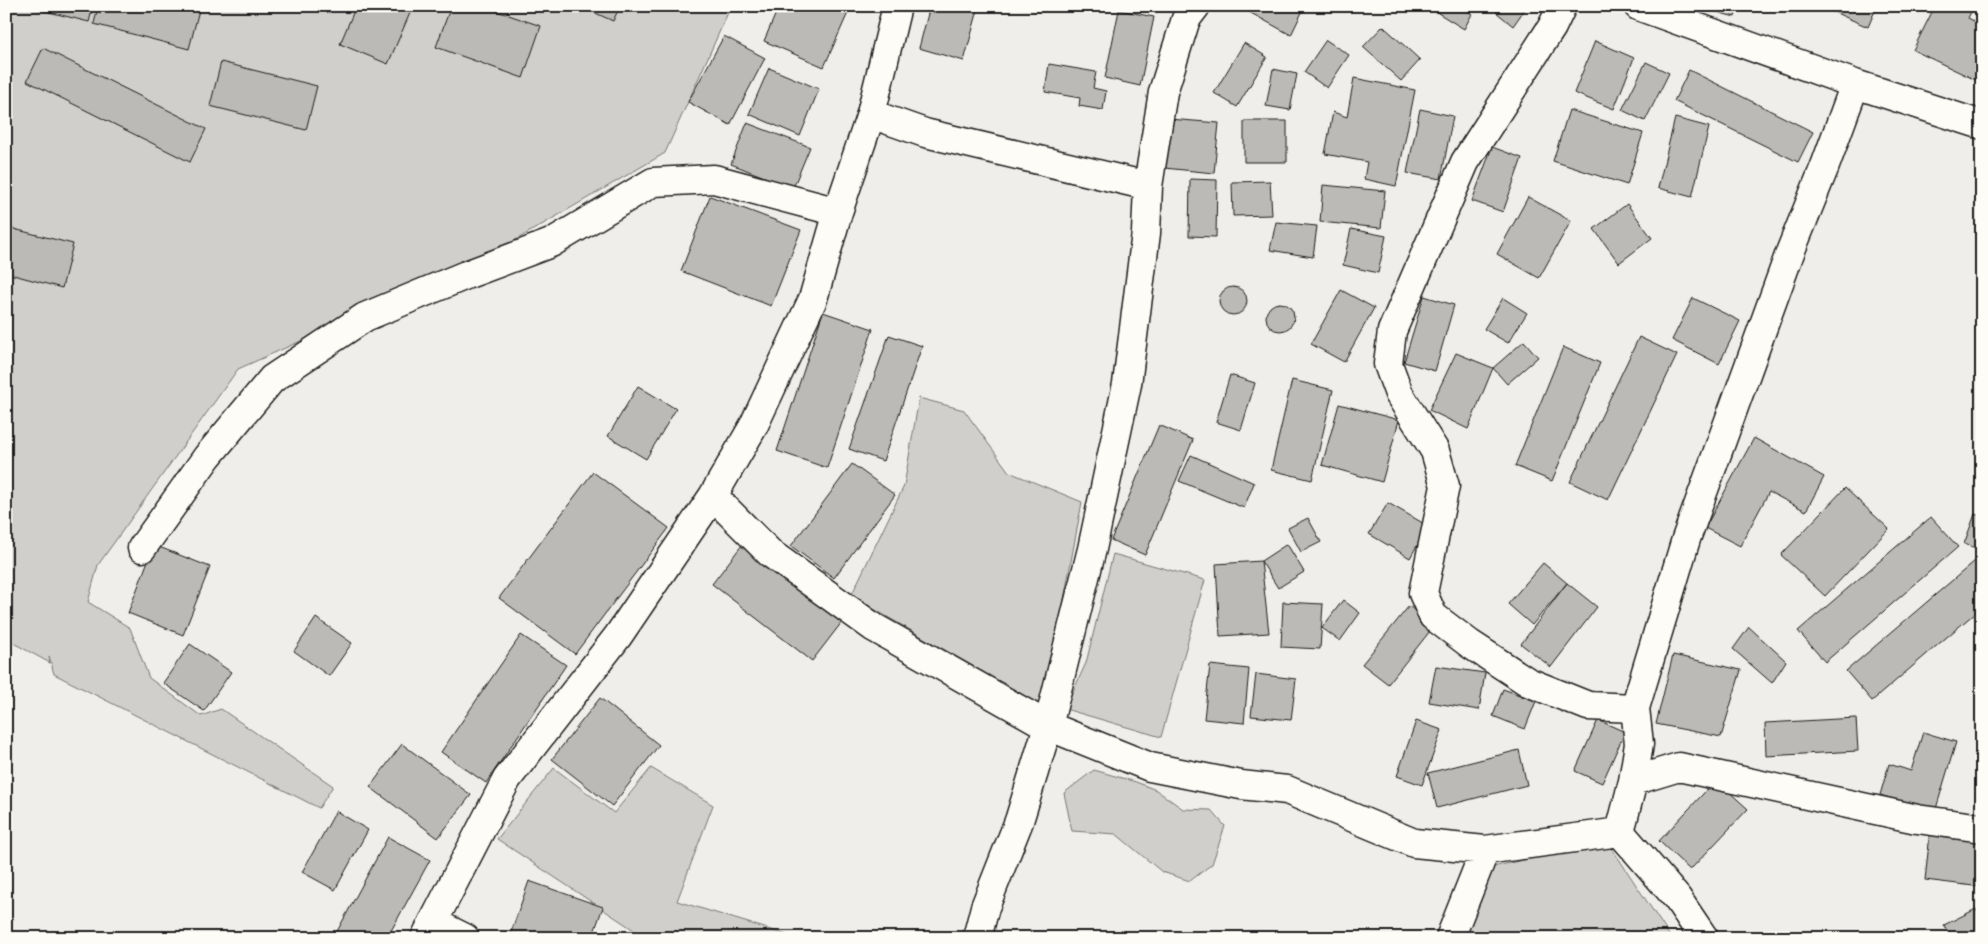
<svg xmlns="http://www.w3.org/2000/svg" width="1988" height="944" viewBox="0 0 1988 944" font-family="'Indie Flower',sans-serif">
<rect width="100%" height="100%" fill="#f0eeea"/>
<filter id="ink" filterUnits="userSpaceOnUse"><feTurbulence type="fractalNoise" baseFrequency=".02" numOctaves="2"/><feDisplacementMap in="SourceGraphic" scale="10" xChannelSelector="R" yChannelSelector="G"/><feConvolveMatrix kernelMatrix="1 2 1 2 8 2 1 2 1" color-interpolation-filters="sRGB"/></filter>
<g filter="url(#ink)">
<!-- green -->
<path fill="#d0cfcc" stroke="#767674" d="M 6,6 L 731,6 L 665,153 L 478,262 L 238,369 L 98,565 L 88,602 L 130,628 L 149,678 L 201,716 L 221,709 L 333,786 L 319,808 L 54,674 L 49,656 L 50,663 L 6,639 Z
M 919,398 L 964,410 L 1009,472 L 1082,502 L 1044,707 L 851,596 L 904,486 Z
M 1113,554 L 1205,580 L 1161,737 L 1065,709 L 1086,663 Z
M 554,768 L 614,813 L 651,768 L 713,805 L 677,901 L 797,938 L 646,938 L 497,839 Z
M 1094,770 L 1136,782 L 1156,790 L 1183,809 L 1211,810 L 1225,826 L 1212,864 L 1190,881 L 1162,872 L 1116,834 L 1072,831 L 1064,793 Z
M 1607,841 L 1671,938 L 1462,938 L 1488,868 Z"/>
<!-- building -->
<path fill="#bbbab6" stroke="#1c1c1c" d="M 25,6 L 93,6 L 89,22 Z
M 98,6 L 200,6 L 189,49 L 94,24 Z
M 356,6 L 413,6 L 388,64 L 340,44 Z
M 451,6 L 482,6 L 541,26 L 523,78 L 436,47 Z
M 580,6 L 620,6 L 613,21 Z
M 779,6 L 851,6 L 824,67 L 764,41 Z
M 930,6 L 979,6 L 964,61 L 919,48 Z
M 1238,6 L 1305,6 L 1291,35 Z
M 1441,6 L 1459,6 L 1472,14 L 1464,29 L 1438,13 Z
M 1500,6 L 1527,6 L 1513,26 L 1496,12 Z
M 1695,6 L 1738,6 L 1735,17 Z
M 1820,6 L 1877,6 L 1868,27 Z
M 1935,6 L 1974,6 L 1968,18 L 1982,25 L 1982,83 L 1913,50 Z
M 1119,10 L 1154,17 L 1140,86 L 1105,78 Z
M 1383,26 L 1420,60 L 1401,81 L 1363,47 Z
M 724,36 L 765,58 L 730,125 L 688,102 Z
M 1326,40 L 1349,55 L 1327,88 L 1304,72 Z
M 1595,41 L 1634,58 L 1614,109 L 1574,93 Z
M 1244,43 L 1267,57 L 1237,107 L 1214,93 Z
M 43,48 L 206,129 L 190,162 L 27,81 Z
M 221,62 L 317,86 L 306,130 L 210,106 Z
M 1646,62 L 1669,73 L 1645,121 L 1622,110 Z
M 1049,64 L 1096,72 L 1093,88 L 1106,91 L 1103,110 L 1079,106 L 1080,98 L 1045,92 Z
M 769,68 L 819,89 L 800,136 L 749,114 Z
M 1273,69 L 1297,74 L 1290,110 L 1266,106 Z
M 1689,70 L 1813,132 L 1798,162 L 1674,101 Z
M 1354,78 L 1415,90 L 1396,186 L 1364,179 L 1367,162 L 1325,154 L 1333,112 L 1347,117 Z
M 1420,109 L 1453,116 L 1441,179 L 1407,173 Z
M 1569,110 L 1643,133 L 1627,185 L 1553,161 Z
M 1675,118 L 1709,127 L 1692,197 L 1658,188 Z
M 1169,119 L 1219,123 L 1214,173 L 1164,168 Z
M 1244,121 L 1287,121 L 1287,162 L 1244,162 Z
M 747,123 L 810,147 L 793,188 L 731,164 Z
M 1492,147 L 1522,158 L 1503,212 L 1472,201 Z
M 1190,179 L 1217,180 L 1216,237 L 1189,236 Z
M 1270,181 L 1272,215 L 1233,216 L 1232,182 Z
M 1323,185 L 1385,191 L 1381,228 L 1320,222 Z
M 710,196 L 801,230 L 771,306 L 681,271 Z
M 1528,197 L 1571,221 L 1539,278 L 1497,254 Z
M 1627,204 L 1652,238 L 1619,263 L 1594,229 Z
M 1276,222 L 1317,226 L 1313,257 L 1270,250 Z
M 6,227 L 73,244 L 62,288 L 6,273 Z
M 1351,229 L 1386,236 L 1378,273 L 1343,265 Z
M1219 301a14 14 0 1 1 28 0a14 14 0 1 1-28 0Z
M 1341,290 L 1374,308 L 1344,362 L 1311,344 Z
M 1424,296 L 1454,305 L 1435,371 L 1404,362 Z
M 1503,298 L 1527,313 L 1508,343 L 1484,329 Z
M 1693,298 L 1740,321 L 1719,364 L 1672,340 Z
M1266 317a14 14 0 1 1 28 0a14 14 0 1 1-28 0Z
M 823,312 L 873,329 L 827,468 L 777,451 Z
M 889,335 L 922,346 L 883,461 L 849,449 Z
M 1639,337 L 1677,355 L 1608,500 L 1570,482 Z
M 1524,341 L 1538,357 L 1507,384 L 1493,368 Z
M 1563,347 L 1600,363 L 1552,481 L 1515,466 Z
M 1456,353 L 1493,368 L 1468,429 L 1429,410 Z
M 1230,375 L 1255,383 L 1241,430 L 1216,422 Z
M 1292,380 L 1333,390 L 1312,480 L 1271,470 Z
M 638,386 L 676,409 L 646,459 L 608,436 Z
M 1339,404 L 1399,420 L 1382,482 L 1322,465 Z
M 1159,425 L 1193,440 L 1145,555 L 1111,540 Z
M 1754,438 L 1824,477 L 1806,511 L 1769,492 L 1740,546 L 1705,528 Z
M 1191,455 L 1254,483 L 1244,508 L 1179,481 Z
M 852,464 L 895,495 L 834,578 L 791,546 Z
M 593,472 L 669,528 L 575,654 L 499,598 Z
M 1845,488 L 1889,529 L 1825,596 L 1781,555 Z
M 1388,503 L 1428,526 L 1410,558 L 1369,534 Z
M 1975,514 L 1982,517 L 1982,550 L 1964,544 Z
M 1931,517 L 1958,547 L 1825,662 L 1798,631 Z
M 1308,518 L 1321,542 L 1301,552 L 1288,528 Z
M 1287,544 L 1304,572 L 1278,588 L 1261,561 Z
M 154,545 L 210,567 L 183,635 L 128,613 Z
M 742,545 L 842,622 L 812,661 L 712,584 Z
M 1982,555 L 1982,607 L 1872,701 L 1846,671 Z
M 1261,561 L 1269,633 L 1220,636 L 1216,564 Z
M 1543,563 L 1567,583 L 1532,625 L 1508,604 Z
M 1567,583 L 1597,607 L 1551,667 L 1521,644 Z
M 1343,600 L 1360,613 L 1340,641 L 1322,628 Z
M 1283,602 L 1323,604 L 1320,649 L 1281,647 Z
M 1409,606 L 1434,626 L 1388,684 L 1362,664 Z
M 316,618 L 352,643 L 329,676 L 294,651 Z
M 1749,627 L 1786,661 L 1772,683 L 1733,649 Z
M 521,635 L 566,665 L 486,783 L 441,752 Z
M 190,644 L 231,672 L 204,711 L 163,683 Z
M 1673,655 L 1741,670 L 1721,737 L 1656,724 Z
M 1210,665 L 1249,669 L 1244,723 L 1204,719 Z
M 1436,666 L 1485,673 L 1479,710 L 1429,702 Z
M 1256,674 L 1296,679 L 1291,720 L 1251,716 Z
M 1503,689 L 1536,701 L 1525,729 L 1493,716 Z
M 600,698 L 659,745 L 612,806 L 552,759 Z
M 1856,718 L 1858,751 L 1766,756 L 1765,723 Z
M 1598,720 L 1625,732 L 1602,783 L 1575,771 Z
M 1416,721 L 1442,730 L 1422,785 L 1397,776 Z
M 1923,732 L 1956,742 L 1935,812 L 1880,795 L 1889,764 L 1911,771 Z
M 402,744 L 471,795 L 438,838 L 370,787 Z
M 1519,750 L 1527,785 L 1437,808 L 1428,773 Z
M 1716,780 L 1748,809 L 1690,870 L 1659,841 Z
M 336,811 L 368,830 L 335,890 L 302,872 Z
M 1930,834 L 1982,840 L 1982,887 L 1925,880 Z
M 388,837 L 430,860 L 387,938 L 336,938 L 334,937 Z
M 529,881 L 603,907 L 592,938 L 509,938 Z
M 1976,909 L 1982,921 L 1982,938 L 1951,938 L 1944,925 Z"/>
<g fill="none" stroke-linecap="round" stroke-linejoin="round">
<defs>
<path id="minor" d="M 1562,6 L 1552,27 L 1465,162 L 1392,331 L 1388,364 L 1399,394 L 1435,451 L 1445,486 L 1423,593 L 1433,616 L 1470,644 L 1528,682 L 1588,706 L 1635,708
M 1638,6 L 1855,84 L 1982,125
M 871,114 L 925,133 L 1148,186
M 713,496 L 770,553 L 873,627 L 1048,726 L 1150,767 L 1241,785 L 1287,790 L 1414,843 L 1485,850 L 1620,832
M 142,548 L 207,457 L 272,379 L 365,317 L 466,275 L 551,243 L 653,182 L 714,179 L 838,212
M 1633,781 L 1679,767 L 1917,819 L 1982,828
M 1620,832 L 1633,781 L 1639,744 L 1635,708 L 1686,539 L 1791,250 L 1825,166 L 1855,84
M 1620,832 L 1677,898 L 1704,938
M 433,922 L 465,938
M 425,938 L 507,779 L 618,636 L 713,496 L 753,427 L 813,299 L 838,212 L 871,114 L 897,6
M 977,938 L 985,907 L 1019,821 L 1048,726 L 1092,549 L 1127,384 L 1146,233 L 1148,186 L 1163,92 L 1186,19 L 1196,6
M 1450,938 L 1485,850"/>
</defs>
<!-- minor casing -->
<use href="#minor" stroke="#1c1c1c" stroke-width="31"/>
<!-- minor -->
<use href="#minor" stroke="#fdfcf7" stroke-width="28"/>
</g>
</g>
<!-- margin -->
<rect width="1988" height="944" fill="none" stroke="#fdfcf7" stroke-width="25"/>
<rect x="12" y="12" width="1963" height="919" fill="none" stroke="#1c1c1c" stroke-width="2" filter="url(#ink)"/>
</svg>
